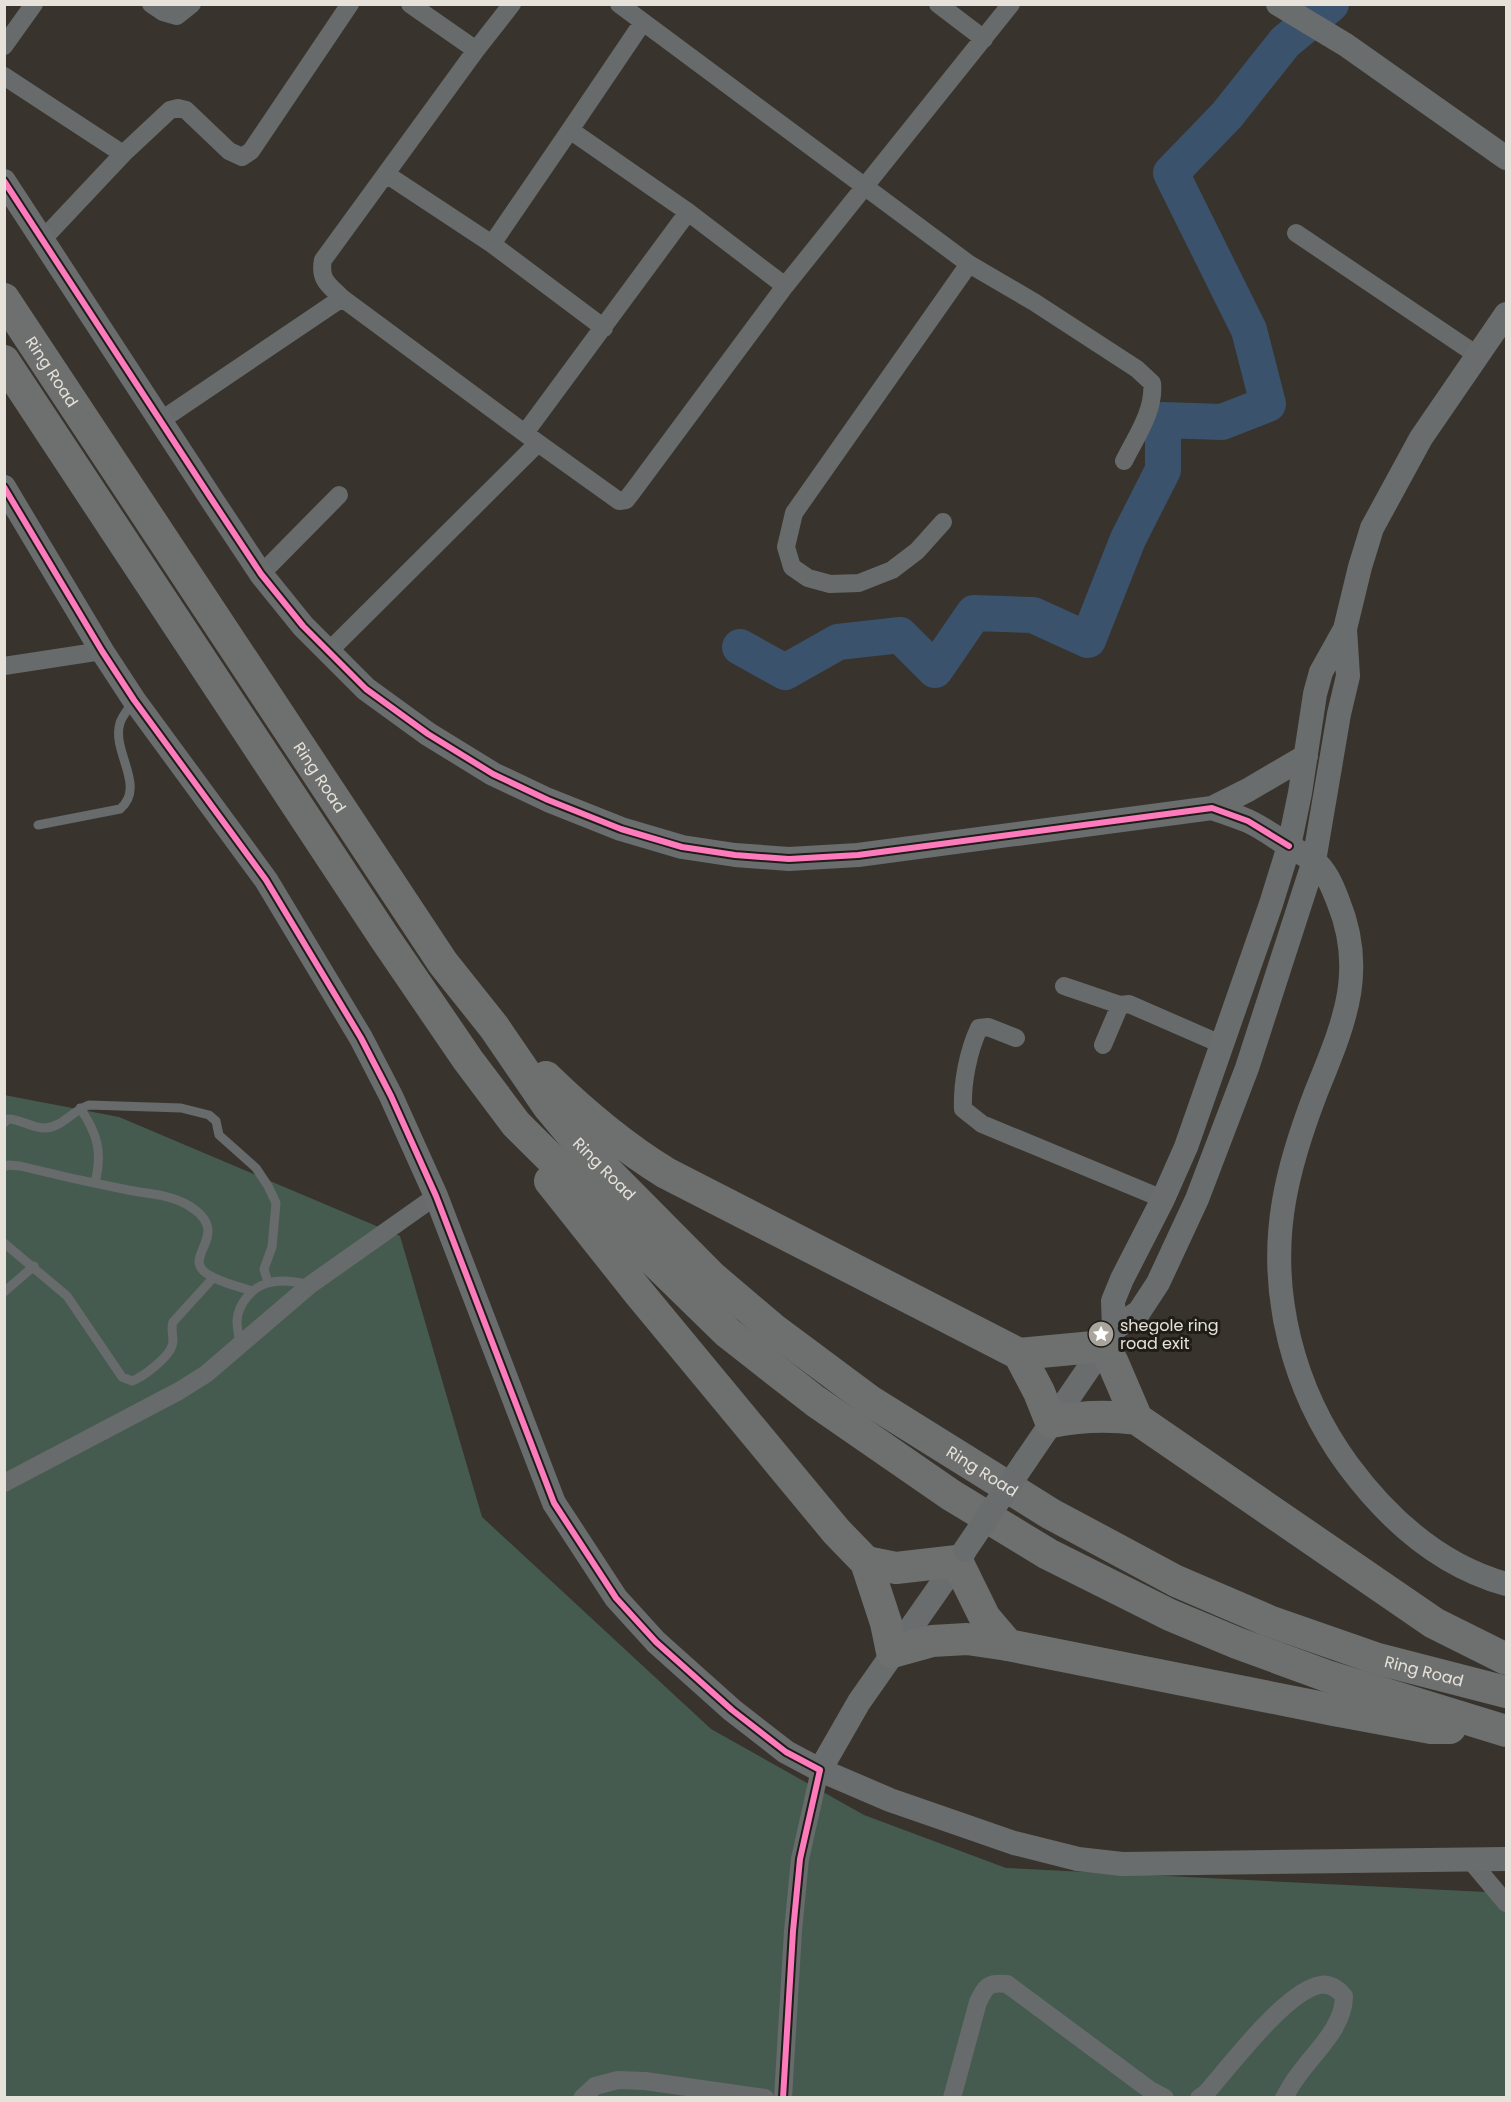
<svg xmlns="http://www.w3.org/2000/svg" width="1511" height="2102" viewBox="0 0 1511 2102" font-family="Poppins,sans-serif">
<rect width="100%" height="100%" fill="#38342d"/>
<!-- green -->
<path fill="#465b50" d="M 4,1095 L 119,1117 L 400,1236 L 482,1517 L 711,1729 L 864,1815 L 1006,1868 L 1506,1893 L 1506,2097 L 5,2097 Z"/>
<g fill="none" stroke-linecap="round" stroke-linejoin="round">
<!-- river -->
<path stroke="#3a526b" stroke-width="36" d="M 740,647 L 785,672 L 838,642 L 900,635 L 935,670 L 974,613 L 1033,615 L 1088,640 L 1128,539 L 1163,470 L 1163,420 L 1222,422 L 1268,404 L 1249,330 L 1171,173 L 1227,115 L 1285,42 L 1331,4"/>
<!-- lane -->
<path stroke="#686b6b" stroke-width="9" d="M 38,825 L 120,809 C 147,786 111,752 120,723 C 122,716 129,708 133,702
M 80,1108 C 97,1133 103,1152 95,1182
M 4,1123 L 8,1119 C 21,1119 33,1129 46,1128 C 62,1127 73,1110 89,1105 L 181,1108 L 209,1115 L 216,1121 L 219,1135 L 256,1168 L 268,1186 L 276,1203 L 272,1247 L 264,1269 L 268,1283
M 4,1167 L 8,1165 L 20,1166 C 56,1175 92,1183 128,1190 C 147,1194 168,1194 186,1204 C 230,1229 193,1250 200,1266 C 205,1279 240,1287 253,1291
M 4,1243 L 67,1296 L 122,1377 L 132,1381 C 143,1377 168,1358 172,1346 C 175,1338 170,1331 173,1322 L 213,1278
M 4,1292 L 34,1266
M 240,1344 C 239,1337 237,1328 237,1321 C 238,1304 252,1287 268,1283 C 280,1279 298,1282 310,1285"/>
<!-- street -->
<path stroke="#686b6b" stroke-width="18" d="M 151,4 L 163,12 L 177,16 L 192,4
M 410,4 L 476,50
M 512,4 L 476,50 L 323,260 C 319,280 329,285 342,298 L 538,443 L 619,501 L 626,500 L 633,491 L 785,286 L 1011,4
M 619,4 L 969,264 L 1034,302 L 1137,369 L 1152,383 C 1155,410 1136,437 1124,461
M 938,4 L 984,39
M 4,46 L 34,4
M 4,76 L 123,154 L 170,110 L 178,108 L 186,110 L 229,151 L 242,157 L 251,151 L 350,4
M 570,130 L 643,22
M 386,174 L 492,244 L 570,130 L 688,212 L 785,286
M 1296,233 L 1477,355
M 42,240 L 123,154
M 492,244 L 604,328
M 160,421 L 342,298
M 525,433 L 688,212
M 943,522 L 917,551 L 892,570 L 859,583 L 830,584 L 808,578 L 792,567 L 786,547 L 794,513 L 969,264
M 261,574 L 339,495
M 328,652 L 538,443
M 4,666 L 102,651
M 1064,986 L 1120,1005
M 1016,1038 L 988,1027 L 979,1028 C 968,1052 962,1083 963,1109 L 982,1124 L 1163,1199
M 1103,1045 L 1120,1005 L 1129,1004 L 1223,1045
M 4,1483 L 179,1391 L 206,1374 L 310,1285 L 436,1196
M 1470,1860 L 1506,1903
M 582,2098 L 595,2086 L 618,2080 L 645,2081 L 765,2098
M 783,2098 L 793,1931 L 800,1859 L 820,1770
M 952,2098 L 978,2002 C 986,1986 988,1982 1007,1984 L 1150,2090 L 1165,2098
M 1199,2098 L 1206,2093 C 1230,2066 1286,1991 1320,1985 C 1330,1983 1338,1989 1344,1996 C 1344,2028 1314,2052 1297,2077 C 1292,2083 1288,2091 1284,2098"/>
<!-- secondary -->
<path stroke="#6a6d6d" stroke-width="24" d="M 1278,4 L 1346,45 L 1506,158
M 4,181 L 214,503 L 261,574 L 303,626 L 366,689 L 428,734 L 493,774 L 548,800 L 621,829 L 682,847 L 735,855 L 789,859 L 858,855 L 1212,808 C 1224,812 1236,816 1248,821 C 1263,828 1275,837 1289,846 C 1297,851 1306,855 1314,861 C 1326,870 1333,888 1338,901 C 1368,974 1342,1027 1315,1095 C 1302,1129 1290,1166 1284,1201 C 1268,1293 1293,1390 1348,1465 C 1388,1519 1441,1566 1506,1584
M 4,487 L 102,651 L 134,700 L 266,880 L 361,1038 L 391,1096 L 436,1196 L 554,1503 L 616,1598 L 656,1642 L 732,1710 L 786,1752 L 820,1770 L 890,1800 L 1014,1843 L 1078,1859 L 1122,1864 L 1506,1859
M 1212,808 L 1248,790 L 1306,756
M 1114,1329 L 1113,1301 L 1122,1279 L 1163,1199 L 1186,1147 L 1271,904 L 1289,846 L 1300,793 L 1315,694 L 1321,672 L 1345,629 L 1360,567 L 1372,528 L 1421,438 L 1506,314
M 1026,1460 L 1104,1346 L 1114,1329 L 1139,1312 L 1158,1283 L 1197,1199 L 1247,1068 L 1314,861 L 1339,714 L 1348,676 L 1345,629
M 820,1770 L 859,1702 L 964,1552"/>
<!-- highway -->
<g stroke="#6e7070" stroke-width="32">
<path id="s1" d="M 4,299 L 443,963 L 494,1027 L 548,1106 L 578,1142 L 712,1277 L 772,1328 L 870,1401 L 1051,1514 L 1176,1581 L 1269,1621 L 1378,1659 L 1506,1692"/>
<path d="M 4,361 L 384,937 L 468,1060 L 516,1124 L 648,1255 L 728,1333 L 815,1401 L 951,1495 L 1048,1554 L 1170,1615 L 1237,1643 L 1327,1676 L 1506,1731"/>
<path d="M 546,1077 C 583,1113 622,1146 666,1173 L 1019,1354 L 1039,1392 L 1051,1422 C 1081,1416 1107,1415 1137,1419 L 1434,1623 L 1506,1659"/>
<path d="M 550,1181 L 639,1293 L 836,1531 L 866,1562 L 886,1623 L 892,1652 L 932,1641 L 967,1639 L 1008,1645 L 1334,1710 L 1431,1728 L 1450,1728"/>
<path d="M 1019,1354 L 1104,1346 L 1113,1363 L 1137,1419"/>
<path d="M 866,1562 L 896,1568 L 957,1561 L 985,1618 L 1008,1645"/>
</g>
<!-- secondary-bridge -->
<path stroke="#6a6d6d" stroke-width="24" d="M 965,1550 L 1026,1460"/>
<defs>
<path id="cycleway" d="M 4,181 L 214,503 L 261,574 L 303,626 L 366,689 L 428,734 L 493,774 L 548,800 L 621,829 L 682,847 L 735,855 L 789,859 L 858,855 L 1212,808 L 1248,821 L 1289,846
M 4,487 L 102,651 L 134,700 L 266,880 L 361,1038 L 391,1096 L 436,1196 L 554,1503 L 616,1598 L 656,1642 L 732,1710 L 786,1752 L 820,1770 L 800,1859 L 793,1931 L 783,2098"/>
</defs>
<!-- cycleway casing -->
<use href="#cycleway" stroke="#201d18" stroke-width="10"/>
<!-- cycleway -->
<use href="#cycleway" stroke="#fd7abc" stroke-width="6"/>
</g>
<!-- icons -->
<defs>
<symbol id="sight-disc" viewBox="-11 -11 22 22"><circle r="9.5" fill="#a9a59d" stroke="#201d18"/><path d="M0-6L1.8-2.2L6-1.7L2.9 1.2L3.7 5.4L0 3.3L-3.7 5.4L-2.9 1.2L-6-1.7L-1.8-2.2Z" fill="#fff"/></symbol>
</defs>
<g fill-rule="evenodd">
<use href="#sight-disc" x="1086" y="1319" width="30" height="30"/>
</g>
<g text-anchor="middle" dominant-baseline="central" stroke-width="6" stroke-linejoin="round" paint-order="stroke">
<!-- street labels -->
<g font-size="16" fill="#e6e2da" stroke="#201d18">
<text stroke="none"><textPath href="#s1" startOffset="87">Ring Road</textPath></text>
<text stroke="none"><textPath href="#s1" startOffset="573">Ring Road</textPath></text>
<text stroke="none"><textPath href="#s1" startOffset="1058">Ring Road</textPath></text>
<text stroke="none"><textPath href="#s1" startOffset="1544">Ring Road</textPath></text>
<text stroke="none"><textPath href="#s1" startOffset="2031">Ring Road</textPath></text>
</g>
<!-- poi labels -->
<g font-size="16" fill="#e6e2da" stroke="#201d18" text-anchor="start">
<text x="1120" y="1325">shegole ring<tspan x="1120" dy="18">road exit</tspan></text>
</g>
</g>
<!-- border -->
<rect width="1511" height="2102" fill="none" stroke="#e6e2da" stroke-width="12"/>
</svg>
